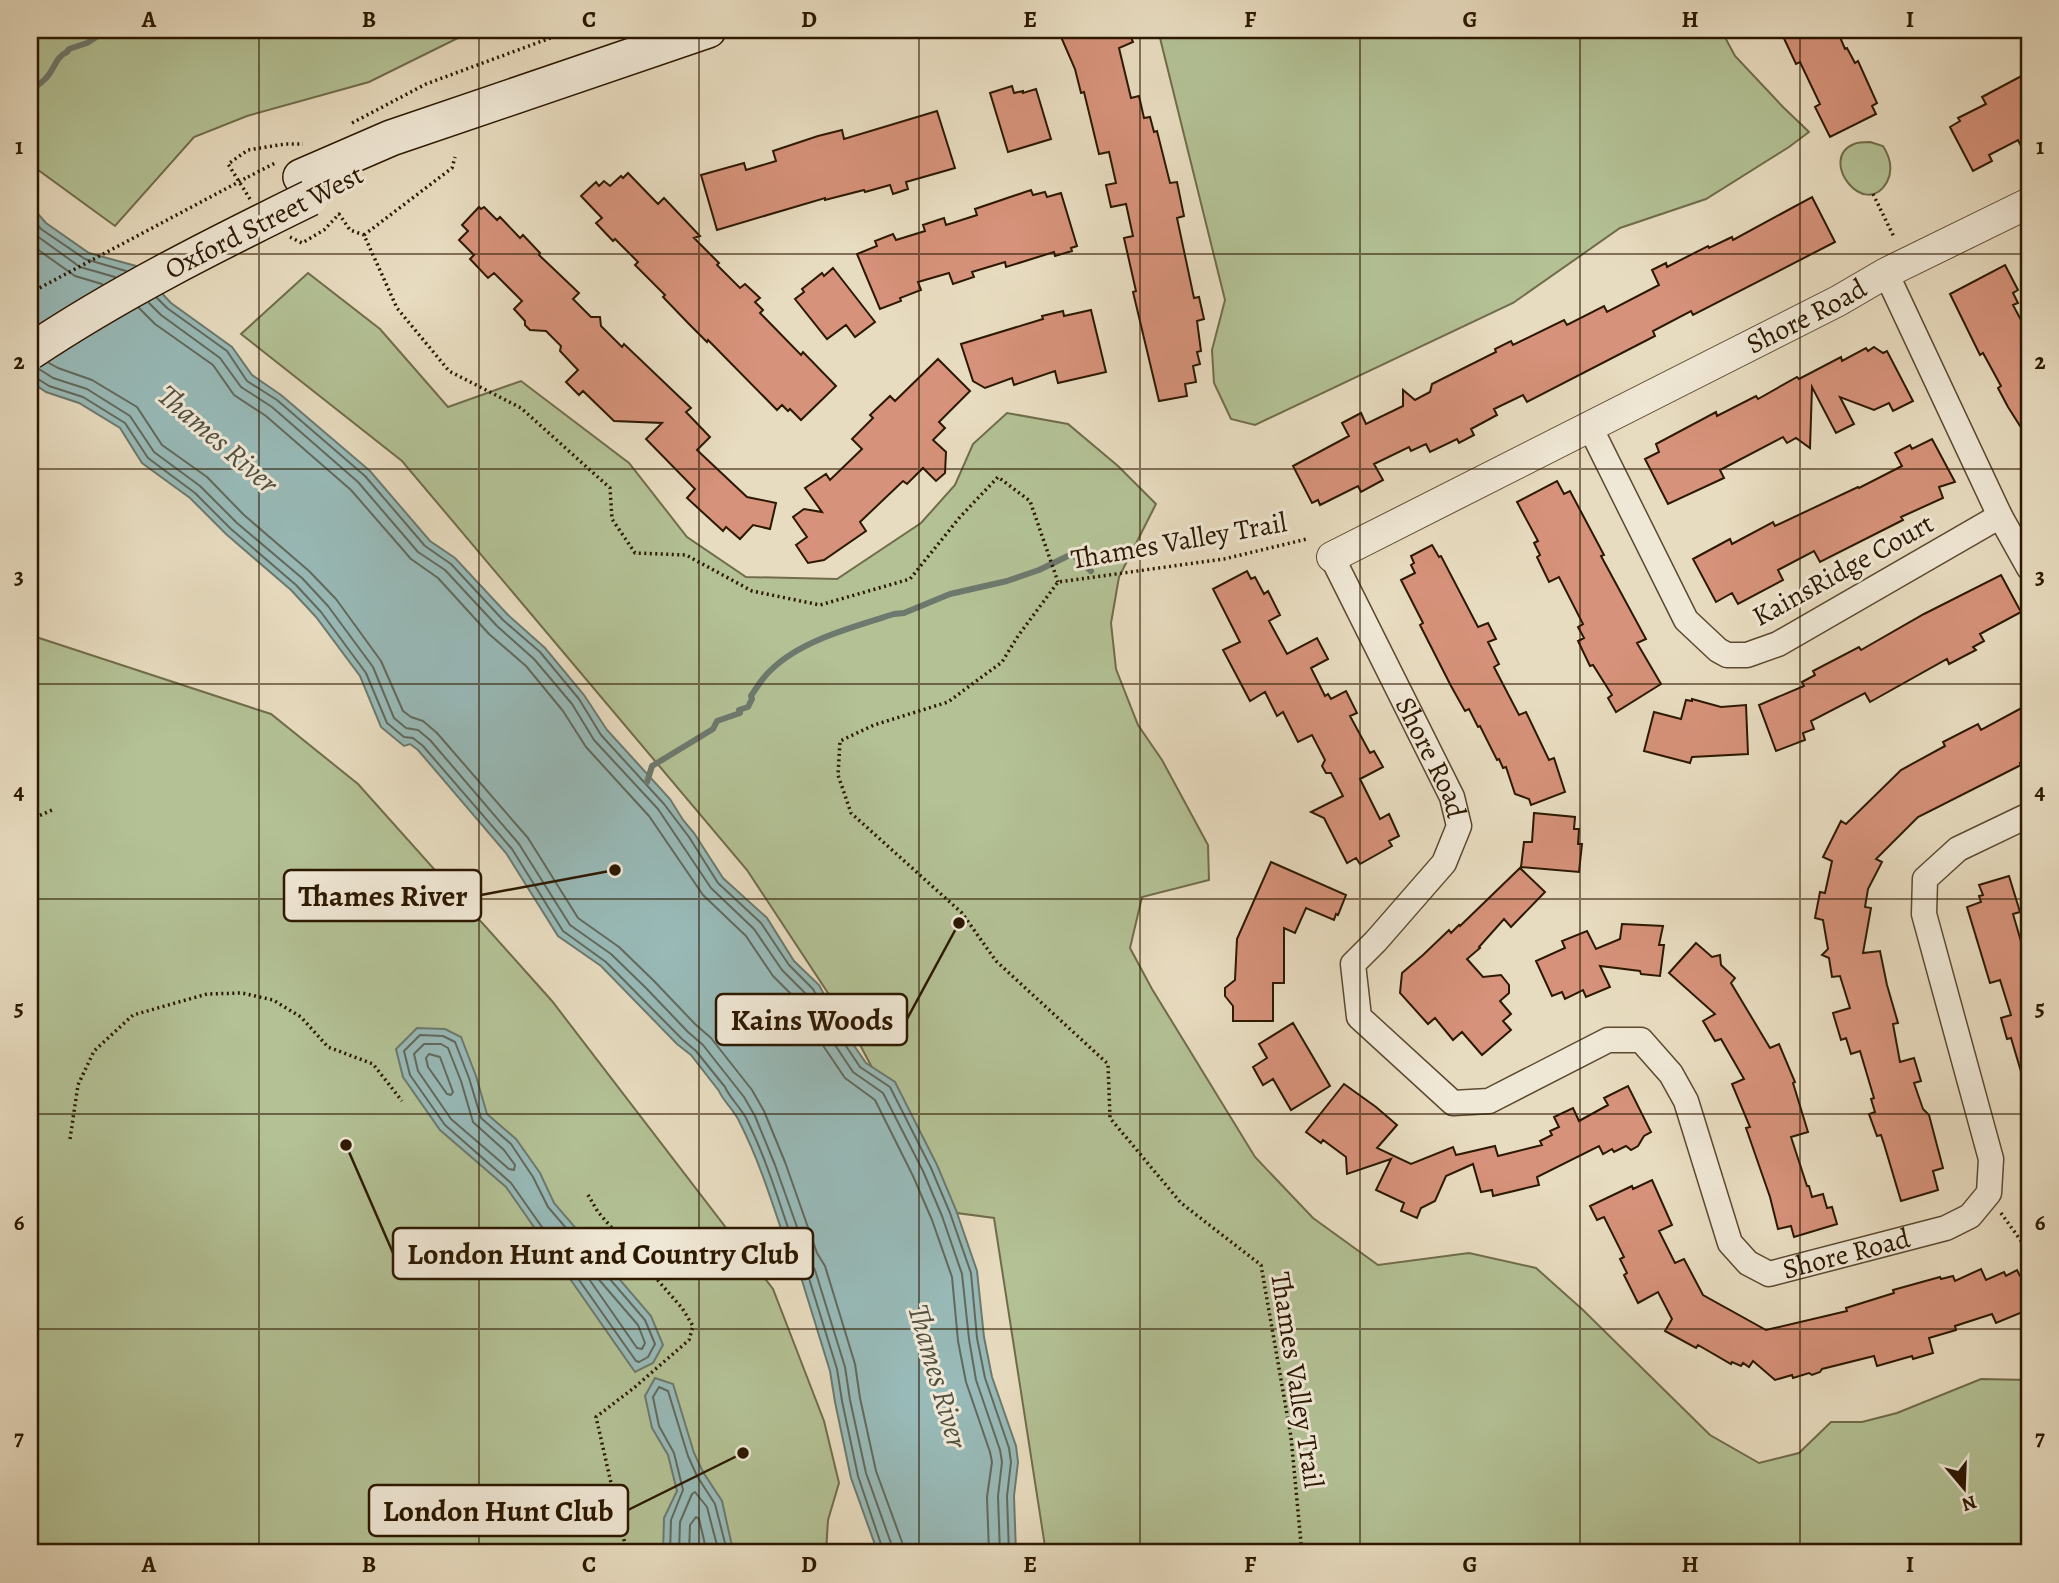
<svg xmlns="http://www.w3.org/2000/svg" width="2059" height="1583" viewBox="0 0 2059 1583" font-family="Alegreya,serif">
<rect width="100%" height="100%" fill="#e8dcc0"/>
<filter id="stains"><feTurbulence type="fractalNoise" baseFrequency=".00286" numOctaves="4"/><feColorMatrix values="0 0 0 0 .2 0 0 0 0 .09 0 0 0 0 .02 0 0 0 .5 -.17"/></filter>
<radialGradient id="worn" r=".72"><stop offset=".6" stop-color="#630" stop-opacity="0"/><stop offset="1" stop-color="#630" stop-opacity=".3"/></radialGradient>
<!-- green -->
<path fill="#b3c195" stroke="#706c4a" stroke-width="2" d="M 30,30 L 480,30 L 462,36 L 369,82 L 247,116 L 194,137 L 115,226 L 30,164 Z
M 1158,30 L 1721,30 L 1735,56 L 1783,107 L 1809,132 L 1789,147 L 1706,199 L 1620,228 L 1513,303 L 1255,425 L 1231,419 L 1214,383 L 1212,350 L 1225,300 Z
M 1870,142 L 1883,146 C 1890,157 1893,170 1887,182 C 1865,221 1817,159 1854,144 C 1858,142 1865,142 1870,142 Z
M 308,273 L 380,329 L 448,407 L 521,381 L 629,463 L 687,537 L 746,577 L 837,579 L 921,523 L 955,485 L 973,444 L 1007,413 L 1068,424 L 1118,466 L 1156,504 L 1119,577 L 1111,623 L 1116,669 L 1138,725 L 1162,760 L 1208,845 L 1209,880 L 1142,897 L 1130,948 L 1152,989 L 1255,1157 L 1313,1218 L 1378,1265 L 1469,1253 L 1536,1268 L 1583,1310 L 1710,1435 L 1759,1463 L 1799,1453 L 1831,1422 L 1862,1422 L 1897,1413 L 1981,1379 L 2029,1380 L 2029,1553 L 1046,1553 L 994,1218 L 942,1211 L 933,1182 L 851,1028 L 747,870 L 402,461 L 241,334 Z
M 30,635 L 271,714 L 358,784 L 552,1001 L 773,1289 L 824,1421 L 839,1483 L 828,1520 L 826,1553 L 30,1553 Z"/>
<!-- water -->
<path fill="#98bab8" stroke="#6d796e" stroke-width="2" d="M 30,205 L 46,223 L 89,253 L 136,266 L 171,303 L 232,347 L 252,375 L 281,395 L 370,471 L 430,541 L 455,558 L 508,615 L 545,648 L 584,695 L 607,730 L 670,799 L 683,820 L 694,833 L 723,878 L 767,918 L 794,961 L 819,985 L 846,1034 L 866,1063 L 895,1082 L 937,1165 L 956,1210 L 977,1271 L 984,1337 L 992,1377 L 1016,1446 L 1018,1462 L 1014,1496 L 1016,1553 L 878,1553 L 851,1478 L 835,1402 L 830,1371 L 800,1274 L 794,1267 C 777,1219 763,1168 740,1123 C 735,1111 723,1101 719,1091 L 691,1055 L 677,1044 L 601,966 L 558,936 L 506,853 L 418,750 L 410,744 L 404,746 L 381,727 L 360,676 L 316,617 L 291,590 L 226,534 L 190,498 L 142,463 L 120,428 L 79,403 L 46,392 L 30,381 Z
M 417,1028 L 445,1029 L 461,1037 L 476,1076 L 487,1114 L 516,1139 L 540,1173 L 554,1203 L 651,1316 L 663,1345 L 653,1363 L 635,1372 L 506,1187 L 440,1130 L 403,1077 L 396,1049 Z
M 655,1378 L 673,1384 L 694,1453 L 703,1472 L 722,1501 L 732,1546 L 739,1553 L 663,1553 L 664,1518 L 677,1491 L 668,1455 L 652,1428 L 645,1396 Z"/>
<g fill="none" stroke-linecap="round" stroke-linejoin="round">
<!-- shore -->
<path stroke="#62695c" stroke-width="2" d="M 30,216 L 41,229 L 85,259 L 126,271
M 30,229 L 37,236 L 80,267 L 115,277
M 30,244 L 75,276 L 102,284
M 157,298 L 167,308 L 227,351 L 247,381 L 277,400 L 365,476 L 425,546 L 451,564 L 503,620 L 540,652 L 579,699 L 601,735 L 664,804 L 689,837 L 718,883 L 761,923 L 789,965 L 813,989 L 840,1037 L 860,1067 L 890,1087 L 931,1168 L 950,1213 L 971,1273 L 977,1338 L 985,1378 L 1009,1448 L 1011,1462 L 1007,1496 L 1009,1553
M 149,303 L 161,315 L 220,358 L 241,387 L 272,407 L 358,482 L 418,552 L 445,570 L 497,626 L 534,659 L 572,704 L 594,740 L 658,809 L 711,888 L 754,929 L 782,970 L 806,994 L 833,1042 L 853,1072 L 883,1093 L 923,1171 L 942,1216 L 962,1274 L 969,1339 L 976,1380 L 1000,1450 L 1002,1462 L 998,1496 L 1000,1553
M 139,308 L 155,324 L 213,365 L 234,395 L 266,416 L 351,490 L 411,559 L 438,578 L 489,634 L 526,666 L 563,711 L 586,747 L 649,816 L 703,895 L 746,936 L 773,976 L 798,1001 L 824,1047 L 845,1078 L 875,1100 L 913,1176 L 932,1220 L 952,1277 L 958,1341 L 966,1382 L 990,1452 L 992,1462 L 987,1497 L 989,1553
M 49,363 L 58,368 L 92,380 L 137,407 L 162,445 L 207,477 L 244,515 L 309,571 L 336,599 L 381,661 L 403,711 L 411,717 L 423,721 L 437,733 L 528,838 L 578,918 L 619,947 L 654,981 L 695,1024 L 711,1038 L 752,1090 L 764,1111 L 785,1162 L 817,1253 L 825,1266 L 855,1364 L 860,1398 L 876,1471 L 902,1542 L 903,1553
M 39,369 L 53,378 L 87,389 L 130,416 L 154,452 L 200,486 L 237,523 L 302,578 L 328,606 L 373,667 L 394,718 L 406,728 L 418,730 L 430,740 L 519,844 L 570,925 L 611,954 L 646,988 L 688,1032 L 703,1045 L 744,1097 L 755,1116 L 775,1165 L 808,1258 L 815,1270 L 845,1367 L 850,1400 L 866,1473 L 892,1546 L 892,1553
M 30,376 L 35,377 L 49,386 L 83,397 L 125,423 L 148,458 L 195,493 L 231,529 L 296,585 L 321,612 L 366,673 L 387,723 L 404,737 L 413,738 L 423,746 L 512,849 L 563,931 L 606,962 L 682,1039 L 696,1051 L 725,1087 C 730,1098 740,1107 746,1118 C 769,1164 783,1215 800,1263 L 807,1272 L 837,1369 L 842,1401 L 858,1476 L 884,1553
M 420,1035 L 443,1036 L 455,1042 L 469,1078 L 481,1118 L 511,1144 L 533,1177 L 548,1207 L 645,1320 L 655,1344 L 648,1357 L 639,1362 L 636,1361 L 511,1183 L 445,1125 L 410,1075 L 404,1051 Z
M 424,1044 L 441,1044 L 448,1048 L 461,1081 L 473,1122 L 504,1150 L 515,1165 L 514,1170 L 509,1169 L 451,1119 L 418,1071 L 414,1054 Z
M 429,1054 L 440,1057 L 453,1092 L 451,1095 L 447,1094 L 428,1067 L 426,1058 Z
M 590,1274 L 595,1275 L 638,1325 L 645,1343 L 642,1349 L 637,1348 L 589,1279 Z
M 670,1553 L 671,1520 L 683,1490 L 674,1453 L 659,1426 L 653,1397 L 659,1387 L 668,1391 L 688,1456 L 697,1476 L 715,1504 L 726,1547 L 730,1553
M 679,1553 L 680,1522 L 692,1494 L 695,1492 L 707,1507 L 719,1553
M 689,1553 L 690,1525 L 696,1517 L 699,1519 L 707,1553"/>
<!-- stream -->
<path stroke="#6d796e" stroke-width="6" d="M 30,91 C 34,86 40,85 44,80 C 54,72 55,57 67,52 L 69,49 L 87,43 L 107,30
M 647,782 L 652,766 L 713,729 L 717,721 L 740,713 L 739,710 L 748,707 L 752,699 L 751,696 C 757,687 763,677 771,670 C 801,640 854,627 894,614 L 904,613 L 950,594 L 1007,581 L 1039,570 L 1072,554 L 1091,571"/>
</g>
<!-- building -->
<path fill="#d6927a" stroke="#2c1800" stroke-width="2" d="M 1058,30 L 1128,30 L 1133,42 L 1119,48 L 1131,98 L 1139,96 L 1144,118 L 1150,117 L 1154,132 L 1157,131 L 1170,183 L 1177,182 L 1184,216 L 1177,218 L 1194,298 L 1199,297 L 1204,319 L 1197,321 L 1201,351 L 1197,352 L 1200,364 L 1193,366 L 1196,382 L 1185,384 L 1187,396 L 1159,401 L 1133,292 L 1136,291 L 1124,238 L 1133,236 L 1126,204 L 1111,207 L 1106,185 L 1116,183 L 1109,152 L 1099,154 L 1084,92 L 1081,93 L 1075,69 Z
M 1780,30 L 1837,30 L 1845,49 L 1847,48 L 1855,63 L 1858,61 L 1877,103 L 1872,106 L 1876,114 L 1830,137 L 1815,107 L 1820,104 L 1800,62 L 1796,64 Z
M 2029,72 L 2029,162 L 2018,140 L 1989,155 L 1992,161 L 1973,171 L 1950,127 L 1960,121 L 1958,118 L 1986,104 L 1982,97 Z
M 1012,86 L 1014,93 L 1023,91 L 1023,93 L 1036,89 L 1051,139 L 1008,152 L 990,93 Z
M 937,111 L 955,168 L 906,182 L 908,189 L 893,194 L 890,185 L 865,192 L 864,190 L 825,200 L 825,198 L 717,230 L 701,175 L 744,163 L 746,170 L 776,161 L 773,151 L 818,136 L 842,130 L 844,139 Z
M 628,173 L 658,204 L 664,198 L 700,236 L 694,238 L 719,263 L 717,265 L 740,288 L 745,284 L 760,298 L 755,302 L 763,310 L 760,313 L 801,355 L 803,352 L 836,386 L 801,420 L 790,409 L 788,411 L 782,405 L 777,410 L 708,340 L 707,342 L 689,324 L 663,297 L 665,295 L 635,265 L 638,262 L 615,239 L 613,241 L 596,223 L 602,218 L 581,196 L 596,182 L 599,186 L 604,181 L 610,186 L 621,176 L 623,178 Z
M 1031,190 L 1033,195 L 1045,192 L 1047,197 L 1061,193 L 1077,246 L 1071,248 L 1072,251 L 1055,256 L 1054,252 L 1006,267 L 1005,262 L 972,272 L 974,277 L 953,284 L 949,273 L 918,282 L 921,290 L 900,298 L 901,301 L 880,309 L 857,254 L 877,246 L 875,241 L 893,234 L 896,240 L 925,231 L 923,225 L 944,218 L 946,225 L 977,215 L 975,209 Z
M 1812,197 L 1835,242 L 1693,315 L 1691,311 L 1653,331 L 1655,336 L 1527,402 L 1523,395 L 1494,409 L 1497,415 L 1471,429 L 1474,435 L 1459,443 L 1457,439 L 1430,452 L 1426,444 L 1411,451 L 1409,447 L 1374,464 L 1383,480 L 1361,492 L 1358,486 L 1320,505 L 1318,500 L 1312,503 L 1293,466 L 1349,436 L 1342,423 L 1361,413 L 1366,424 L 1403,406 L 1403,390 L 1415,400 L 1430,392 L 1432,384 L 1496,352 L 1495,349 L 1511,341 L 1513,345 L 1564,320 L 1567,325 L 1604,306 L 1607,312 L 1659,285 L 1652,270 L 1666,263 L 1667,267 L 1708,246 L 1709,248 L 1732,237 L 1733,240 Z
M 479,207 L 481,209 L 484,207 L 497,220 L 500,217 L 520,238 L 523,235 L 540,253 L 539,255 L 579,293 L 573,299 L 591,317 L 600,317 L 601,326 L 622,347 L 624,344 L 691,408 L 686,412 L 710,437 L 697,450 L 747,497 L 776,503 L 770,529 L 753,525 L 740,539 L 726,527 L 723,531 L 687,498 L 695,489 L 646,439 L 662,423 L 614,421 L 583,391 L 579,395 L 566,382 L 578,370 L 560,351 L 561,346 L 546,331 L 530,330 L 525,325 L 525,321 L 514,309 L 522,301 L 494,273 L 488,278 L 470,259 L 474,255 L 459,240 L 468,231 L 462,225 Z
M 2005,265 L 2018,290 L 2013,293 L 2018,303 L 2013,305 L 2029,335 L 2029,440 L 2008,407 L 1998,388 L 2001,386 L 1983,353 L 1980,355 L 1950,294 Z
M 833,268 L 875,322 L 855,337 L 846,325 L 827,339 L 795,299 L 804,292 L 802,289 L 822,273 L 824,276 Z
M 1091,310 L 1106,372 L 1058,383 L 1055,371 L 1014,385 L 1012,378 L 985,388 L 973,381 L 961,344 L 1043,319 L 1042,316 L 1063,311 L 1064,316 Z
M 1874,347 L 1883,353 L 1887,351 L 1913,401 L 1893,411 L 1889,403 L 1874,410 L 1840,397 L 1854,424 L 1836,433 L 1812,387 L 1810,448 L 1796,438 L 1787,443 L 1783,437 L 1720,470 L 1724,478 L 1668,504 L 1645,459 L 1659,452 L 1656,444 L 1716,412 L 1717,416 L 1756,396 L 1758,399 L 1797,377 L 1799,379 L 1841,357 L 1842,361 L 1866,348 L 1868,351 Z
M 938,359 L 970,391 L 939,422 L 945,428 L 933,440 L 946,452 L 945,473 L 936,481 L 923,468 L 907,484 L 903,481 L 860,522 L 866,531 L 824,560 L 808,563 L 796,545 L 807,537 L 793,517 L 804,509 L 822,512 L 805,488 L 826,474 L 830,480 L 862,449 L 852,439 L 873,418 L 870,415 L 890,396 L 895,401 Z
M 1932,439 L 1955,482 L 1939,487 L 1943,498 L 1901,517 L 1903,520 L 1820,562 L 1814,551 L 1778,570 L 1783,580 L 1738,604 L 1732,593 L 1716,602 L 1693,559 L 1730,539 L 1732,544 L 1773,522 L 1775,526 L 1858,487 L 1859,488 L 1902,466 L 1895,453 L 1910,445 L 1912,449 Z
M 1557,481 L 1564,494 L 1570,491 L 1604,555 L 1601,556 L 1646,639 L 1637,643 L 1661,684 L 1616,712 L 1608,698 L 1612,695 L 1593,665 L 1590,666 L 1578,641 L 1584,638 L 1578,627 L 1583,624 L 1559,577 L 1549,582 L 1537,557 L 1540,555 L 1534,543 L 1538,541 L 1517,502 Z
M 1432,545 L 1439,557 L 1441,556 L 1478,627 L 1488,623 L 1496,639 L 1488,642 L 1499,664 L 1494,667 L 1519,715 L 1526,712 L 1549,760 L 1554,758 L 1565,792 L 1531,805 L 1529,799 L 1515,794 L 1506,767 L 1503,768 L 1499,759 L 1497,760 L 1480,726 L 1478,727 L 1469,709 L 1465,711 L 1451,686 L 1420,625 L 1423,623 L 1401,580 L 1415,573 L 1411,565 L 1414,563 L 1411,556 Z
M 1247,571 L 1251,579 L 1255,577 L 1264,594 L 1268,591 L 1280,615 L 1269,621 L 1287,654 L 1317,638 L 1328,659 L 1311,668 L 1325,696 L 1328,694 L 1331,699 L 1346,691 L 1357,713 L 1350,716 L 1370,753 L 1374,751 L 1383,767 L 1360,779 L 1380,819 L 1389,814 L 1399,836 L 1389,841 L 1392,846 L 1360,864 L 1356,858 L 1347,863 L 1324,818 L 1311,812 L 1343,796 L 1331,773 L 1326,773 L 1322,766 L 1325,760 L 1312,735 L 1298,742 L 1283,712 L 1277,716 L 1265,692 L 1250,701 L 1223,650 L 1240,642 L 1213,589 Z
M 2001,575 L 2021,612 L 1980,634 L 1984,641 L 1973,647 L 1976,650 L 1949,664 L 1947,659 L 1870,702 L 1865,693 L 1811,721 L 1814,729 L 1803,733 L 1805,740 L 1776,751 L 1759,705 L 1804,686 L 1802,682 L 1815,675 L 1813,671 L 1859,647 L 1861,650 L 1924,614 Z
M 1692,699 L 1721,707 L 1746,705 L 1748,754 L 1692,757 L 1690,763 L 1644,751 L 1654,712 L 1681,719 L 1686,700 L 1692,701 Z
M 2029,704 L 2029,758 L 2020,763 L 2021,765 L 1918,817 L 1876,859 L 1882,862 L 1868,889 L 1865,907 L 1871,908 L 1863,953 L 1880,951 L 1887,985 L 1898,1023 L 1893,1024 L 1900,1062 L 1914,1058 L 1921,1081 L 1914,1083 L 1923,1109 L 1929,1115 L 1943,1168 L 1933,1171 L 1938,1190 L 1901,1201 L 1884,1144 L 1881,1135 L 1877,1136 L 1869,1114 L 1875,1112 L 1871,1099 L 1874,1098 L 1860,1051 L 1851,1054 L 1846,1038 L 1841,1040 L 1833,1013 L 1850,1008 L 1840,976 L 1832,977 L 1829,958 L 1822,955 L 1828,949 L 1823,920 L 1815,918 L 1820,892 L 1825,893 L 1832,861 L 1823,857 L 1841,821 L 1846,824 L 1901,770 L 1945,746 L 1943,742 L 1978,724 L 1981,730 Z
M 1534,813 L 1575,817 L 1574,829 L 1579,829 L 1578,844 L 1582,844 L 1579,872 L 1521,867 L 1524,842 L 1532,842 Z
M 1271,862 L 1346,895 L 1338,915 L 1336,914 L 1334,920 L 1306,908 L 1295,933 L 1284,928 L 1284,983 L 1273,983 L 1273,1021 L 1233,1021 L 1233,1006 L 1225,996 L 1225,988 L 1235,980 L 1237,939 Z
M 1520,868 L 1545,892 L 1511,927 L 1504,919 L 1479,947 L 1480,948 L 1467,959 L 1483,977 L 1501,975 L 1509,985 L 1509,993 L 1500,1001 L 1511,1014 L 1503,1021 L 1511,1030 L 1482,1055 L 1462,1032 L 1453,1040 L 1435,1018 L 1428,1024 L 1400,993 L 1402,973 L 1423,955 L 1449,930 L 1451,933 L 1459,925 L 1460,926 Z
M 2009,876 L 2020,912 L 2013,914 L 2029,969 L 2029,1085 L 2025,1085 L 2011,1038 L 2007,1039 L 2001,1018 L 2011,1015 L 2000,980 L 1990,983 L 1967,907 L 1981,902 L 1979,896 L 1983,895 L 1979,885 Z
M 1622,924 L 1663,926 L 1659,945 L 1664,945 L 1660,976 L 1641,974 L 1640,971 L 1600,966 L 1610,987 L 1586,997 L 1583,990 L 1565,999 L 1562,992 L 1552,996 L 1536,961 L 1565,948 L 1562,941 L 1587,931 L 1596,949 L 1620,939 Z
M 1696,943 L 1712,957 L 1720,955 L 1721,965 L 1735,978 L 1731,983 L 1770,1048 L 1779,1044 L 1795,1082 L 1793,1083 L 1808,1132 L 1791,1137 L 1807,1186 L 1809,1186 L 1812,1197 L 1823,1194 L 1827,1208 L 1832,1207 L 1837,1224 L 1794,1237 L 1791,1226 L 1778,1229 L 1770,1197 L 1746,1128 L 1750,1127 L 1732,1084 L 1744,1079 L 1721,1039 L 1715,1041 L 1703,1021 L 1715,1014 L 1669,973 Z
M 1293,1023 L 1330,1086 L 1291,1110 L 1273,1079 L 1263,1085 L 1253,1067 L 1267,1058 L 1259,1044 Z
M 1344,1084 L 1376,1107 L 1397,1125 L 1377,1148 L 1411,1164 L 1453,1147 L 1456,1155 L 1495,1146 L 1498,1156 L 1542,1145 L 1540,1141 L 1552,1135 L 1550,1131 L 1559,1127 L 1554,1117 L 1573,1108 L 1579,1121 L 1608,1105 L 1604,1098 L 1628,1086 L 1651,1132 L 1644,1136 L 1638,1146 L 1631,1150 L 1626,1146 L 1614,1152 L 1612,1149 L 1603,1154 L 1599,1146 L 1537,1177 L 1539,1185 L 1493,1196 L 1492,1190 L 1481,1192 L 1473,1164 L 1446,1176 L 1435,1201 L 1421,1208 L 1417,1218 L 1401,1211 L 1404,1203 L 1376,1190 L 1391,1159 L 1347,1174 L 1346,1157 L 1323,1140 L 1321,1143 L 1306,1132 Z
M 1652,1180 L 1672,1225 L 1659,1231 L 1675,1263 L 1684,1259 L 1703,1295 L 1766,1330 L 1847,1311 L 1846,1308 L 1894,1293 L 1893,1290 L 1940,1277 L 1941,1279 L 1953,1276 L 1955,1281 L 1981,1269 L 1986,1280 L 2004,1272 L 2006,1276 L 2017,1270 L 2020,1276 L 2029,1275 L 2029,1301 L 2022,1304 L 2025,1311 L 1996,1323 L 1992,1314 L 1955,1326 L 1956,1330 L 1929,1338 L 1933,1353 L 1913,1359 L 1912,1356 L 1877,1366 L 1874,1356 L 1822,1369 L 1820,1372 L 1812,1375 L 1809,1373 L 1793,1378 L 1792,1375 L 1775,1380 L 1753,1361 L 1749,1367 L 1743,1363 L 1741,1366 L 1732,1362 L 1731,1364 L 1698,1345 L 1696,1348 L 1665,1331 L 1672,1319 L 1658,1292 L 1638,1303 L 1624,1275 L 1627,1273 L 1620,1259 L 1624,1257 L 1604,1217 L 1597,1220 L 1590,1206 L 1632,1186 L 1633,1189 Z"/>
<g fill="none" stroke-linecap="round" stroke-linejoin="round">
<defs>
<g id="minor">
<path d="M 1886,273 L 2000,516 L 2029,568"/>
<path d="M 1590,427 L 1686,620 L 1718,650 L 1727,655 L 1747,655 L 1778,644 L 2000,516"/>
<path id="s1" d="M 1332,557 L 1452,797 L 1459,826 L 1444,863 L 1376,941 L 1353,964 L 1359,1017 L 1453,1103 L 1489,1101 L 1608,1040 L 1641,1040 L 1671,1074 L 1686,1101 L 1730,1243 L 1748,1263 L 1769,1274 L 1946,1228 L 1970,1216 L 1989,1193 L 1991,1159 L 1924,914 L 1925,879 L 1958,849 L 2029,815"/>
</g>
<g id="tertiary">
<path id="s2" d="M 1332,557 L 1838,301 L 1886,273 L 2029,203"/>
</g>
<path id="secondary" d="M 301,177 L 391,138 L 708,30"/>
</defs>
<!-- minor casing -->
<use href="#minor" stroke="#5b4930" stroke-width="27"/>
<!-- tertiary casing -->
<use href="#tertiary" stroke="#5b4930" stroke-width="32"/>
<!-- secondary casing -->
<use href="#secondary" stroke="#2c1800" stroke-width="38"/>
<!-- path -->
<path stroke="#2c1800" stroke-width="3.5" stroke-dasharray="2 3.5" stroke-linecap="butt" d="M 352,123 L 426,84 L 572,30
M 248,177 L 277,162
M 1873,194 L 1894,237
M 250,199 L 228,164 L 248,150 L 285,144 L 303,144
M 364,235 L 452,168 L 455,157
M 290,237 L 302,243 L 324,230 L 339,214 L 350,230 L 364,235 L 397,308 L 449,371 L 521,408 L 610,488 L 612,519 L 635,553 L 686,555 L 752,591 L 820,605 L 910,579 L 960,517 L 998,477 L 1030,501 L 1058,582
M 30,816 L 34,818 L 52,810
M 70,1139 L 78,1085 L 94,1051 L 133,1015 L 207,994 L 242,993 L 273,1000 L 301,1017 L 328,1047 L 373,1064 L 402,1101
M 588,1195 L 598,1212 L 682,1308 L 693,1326 L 689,1340 L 635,1387 L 596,1417 L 627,1553
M 2001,1213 L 2029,1252
M 1294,1553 L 1301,1543 L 1291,1437 L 1261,1265 L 1181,1203 L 1110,1118 L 1108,1064 L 996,961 L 962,913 L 851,813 L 838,775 L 840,741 L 874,725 L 948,702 L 1002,662 L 1018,636 L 1058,582 L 1224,559 L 1307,539"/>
<!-- minor -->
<use href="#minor" stroke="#f0e8d6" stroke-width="24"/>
<!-- tertiary -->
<use href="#tertiary" stroke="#f0e8d6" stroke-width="30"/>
<!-- secondary -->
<use href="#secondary" stroke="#f0e8d6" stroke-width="35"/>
<defs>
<path id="secondary-bridge" d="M 30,352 C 118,293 214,245 310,198"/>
</defs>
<!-- secondary-bridge casing -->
<use href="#secondary-bridge" stroke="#2c1800" stroke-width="38" stroke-linecap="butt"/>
<!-- path-bridge -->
<path stroke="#2c1800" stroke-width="3.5" stroke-dasharray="2 3.5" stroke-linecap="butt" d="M 30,293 L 248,177"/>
<!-- secondary-bridge -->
<use href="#secondary-bridge" stroke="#f0e8d6" stroke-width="35"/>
</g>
<!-- grid -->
<path fill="none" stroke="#2c1800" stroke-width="2" stroke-opacity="0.55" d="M 259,30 L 259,1553M 479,30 L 479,1553M 699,30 L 699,1553M 919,30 L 919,1553M 1140,30 L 1140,1553M 1360,30 L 1360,1553M 1580,30 L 1580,1553M 1800,30 L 1800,1553M 30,254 L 2029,254M 30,469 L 2029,469M 30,684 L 2029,684M 30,899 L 2029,899M 30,1114 L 2029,1114M 30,1329 L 2029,1329"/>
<g text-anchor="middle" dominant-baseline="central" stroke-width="6" stroke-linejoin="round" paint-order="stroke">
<!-- street labels -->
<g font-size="28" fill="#2c1800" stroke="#f0e8d6">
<text transform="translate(264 222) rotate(-27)">Oxford Street West</text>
<text stroke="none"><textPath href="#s2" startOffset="532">Shore Road</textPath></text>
<text transform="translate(1179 541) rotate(-10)">Thames Valley Trail</text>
<text transform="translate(1843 570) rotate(-29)">KainsRidge Court</text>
<text stroke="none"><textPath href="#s1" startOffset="224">Shore Road</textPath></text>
<text stroke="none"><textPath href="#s1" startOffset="1213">Shore Road</textPath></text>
<text transform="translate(1297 1380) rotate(81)">Thames Valley Trail</text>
</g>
<!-- water labels -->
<g font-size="30" font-style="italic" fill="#525140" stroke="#f0e8d6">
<text transform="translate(218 439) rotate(41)">Thames River</text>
<text transform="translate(938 1376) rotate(74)">Thames River</text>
</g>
</g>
<!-- callouts -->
<path fill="none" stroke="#2c1800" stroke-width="2.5" d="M615 870L481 895M959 923L907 1019M346 1145L393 1253M743 1453L628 1510"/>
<g fill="#2c1800" stroke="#f0e8d6" stroke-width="2.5">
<circle cx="615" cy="870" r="7"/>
<circle cx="959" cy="923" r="7"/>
<circle cx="346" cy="1145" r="7"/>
<circle cx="743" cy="1453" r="7"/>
</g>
<g fill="#f0e8d6" stroke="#2c1800" stroke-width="2.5">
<rect x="284" y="870" width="197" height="51" rx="7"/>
<rect x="716" y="994" width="191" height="51" rx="7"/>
<rect x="393" y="1228" width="420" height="51" rx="7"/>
<rect x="369" y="1485" width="259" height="51" rx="7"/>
</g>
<g font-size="30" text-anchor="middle" font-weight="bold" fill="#2c1800">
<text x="383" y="906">Thames River</text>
<text x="812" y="1030">Kains Woods</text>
<text x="603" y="1264">London Hunt and Country Club</text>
<text x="498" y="1521">London Hunt Club</text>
</g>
<!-- margin -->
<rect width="2059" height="1583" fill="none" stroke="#e8dcc0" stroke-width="77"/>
<!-- north arrow -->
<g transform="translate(1964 1488) rotate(161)" stroke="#f0e8d6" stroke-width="5" paint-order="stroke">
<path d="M0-5L12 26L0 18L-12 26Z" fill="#2c1800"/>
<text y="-10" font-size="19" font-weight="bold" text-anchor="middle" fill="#2c1800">N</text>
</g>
<rect x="38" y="38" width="1983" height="1506" fill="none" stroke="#2c1800" stroke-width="2.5"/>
<g font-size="23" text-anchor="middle" font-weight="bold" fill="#2c1800">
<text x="149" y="27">A</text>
<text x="369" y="27">B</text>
<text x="589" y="27">C</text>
<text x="809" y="27">D</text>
<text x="1030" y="27">E</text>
<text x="1250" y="27">F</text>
<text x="1470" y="27">G</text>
<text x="1690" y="27">H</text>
<text x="1910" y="27">I</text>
<text x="19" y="154">1</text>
<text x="2040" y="154">1</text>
<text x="19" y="369">2</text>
<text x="2040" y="369">2</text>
<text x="19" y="584">3</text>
<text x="2040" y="584">3</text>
<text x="19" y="799">4</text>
<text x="2040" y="799">4</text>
<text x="19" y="1015">5</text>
<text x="2040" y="1015">5</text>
<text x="19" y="1230">6</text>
<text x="2040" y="1230">6</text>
<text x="19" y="1445">7</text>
<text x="2040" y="1445">7</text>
<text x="149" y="1572">A</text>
<text x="369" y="1572">B</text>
<text x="589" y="1572">C</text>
<text x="809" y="1572">D</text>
<text x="1030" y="1572">E</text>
<text x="1250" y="1572">F</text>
<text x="1470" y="1572">G</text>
<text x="1690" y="1572">H</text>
<text x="1910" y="1572">I</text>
</g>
<rect width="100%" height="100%" filter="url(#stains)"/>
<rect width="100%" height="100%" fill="url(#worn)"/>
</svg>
